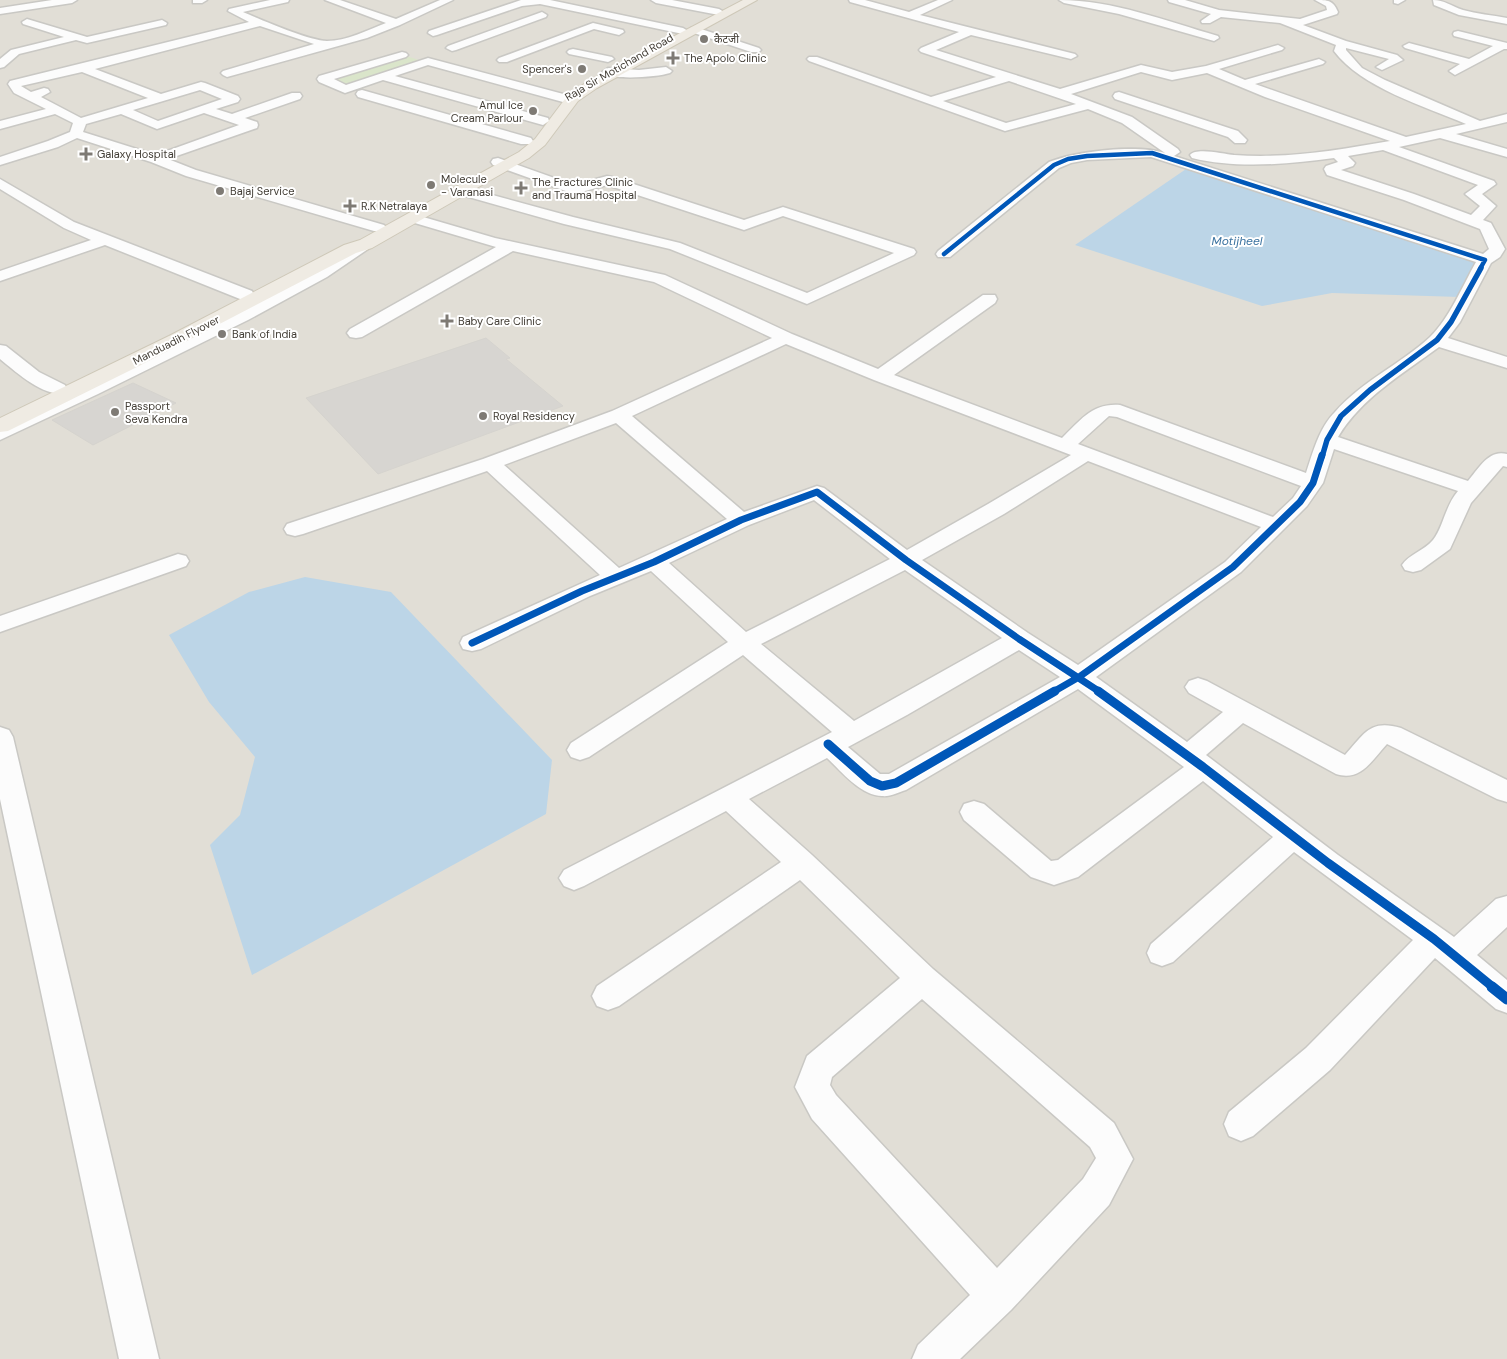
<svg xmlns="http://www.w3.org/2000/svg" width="1507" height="1359" viewBox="0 0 1507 1359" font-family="'DM Sans','Noto Sans Devanagari',sans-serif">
<rect width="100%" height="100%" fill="#edece8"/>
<!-- residential -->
<path fill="#e1ded6" d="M 0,0 L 1507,0 L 1507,1359 L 0,1359 Z"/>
<!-- green -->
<path fill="#dae5ca" d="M 403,55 L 422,61 L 342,88 L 326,79 Z"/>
<!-- water -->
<path fill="#bcd5e7" d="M 1189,167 L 1481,263 L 1460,297 L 1332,293 L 1262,306 L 1075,245 Z
M 305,577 L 391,592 L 552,760 L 546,814 L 252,975 L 210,845 L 240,815 L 255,757 L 209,702 L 169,635 L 249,592 Z"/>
<!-- building -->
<path fill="#d7d5d1" stroke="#d5d3ce" d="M 486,338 L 510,358 L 506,359 L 563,406 L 378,474 L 306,398 Z
M 133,383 L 176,403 L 93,445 L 52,420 Z"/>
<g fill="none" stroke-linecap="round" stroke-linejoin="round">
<defs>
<path id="minor" d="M 52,0 L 77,0 L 72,3 L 0,14 L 0,8 Z
M 193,0 L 207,0 L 202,3 L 193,3 Z
M 270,0 L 289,0 L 288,2 L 243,12 C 262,20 307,40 327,41 C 346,41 368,30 386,23 L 325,0 L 340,0 L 396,19 L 440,0 L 453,0 L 400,25 L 367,38 L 227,77 L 223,75 L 221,73 L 223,71 L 314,44 L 260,26 L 95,69 L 161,94 L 201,82 L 205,83 L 238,96 L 240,99 L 238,102 L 216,109 L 232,114 L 292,93 L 300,93 L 302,96 L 300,99 L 245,118 L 257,122 L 258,125 L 257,128 L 168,159 L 196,170 L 384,225 L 387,228 L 384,231 L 374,231 L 186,176 L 151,162 L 77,138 L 58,147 L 0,165 L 0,157 L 48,141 L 70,132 L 73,123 L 55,114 L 0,129 L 0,121 L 46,109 L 14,93 L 8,84 L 10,81 L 249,22 L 228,11 L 229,9 ZM 82,72 L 148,98 L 81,118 L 41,97 L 50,92 L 48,89 L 44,88 L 31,92 L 21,86 ZM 200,90 L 222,99 L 158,121 L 133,110 ZM 204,113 L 239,125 L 156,155 L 83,132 L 86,124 L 121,114 L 157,129 Z
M 521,0 L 550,0 L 683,28 L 688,31 L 683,34 L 540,4 L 522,6 L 437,35 L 433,36 L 428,33 L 429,31 Z
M 651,0 L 672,0 L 719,9 L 724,12 L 719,15 L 656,3 Z
M 849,0 L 865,0 L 909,12 L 938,0 L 952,0 L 920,15 L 1075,54 L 1077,56 L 1071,59 L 971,35 L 936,50 L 1060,89 L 1141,65 L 1172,72 L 1206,66 L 1278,45 L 1284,48 L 1282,50 L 1219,69 L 1245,80 L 1319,59 L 1325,62 L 1323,64 L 1255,84 L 1406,137 L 1466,124 C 1424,106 1362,88 1334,51 L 1336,45 L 1280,23 L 1221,17 L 1210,23 L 1202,23 L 1201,21 L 1211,14 L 1169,2 L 1168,0 L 1185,0 L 1219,10 L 1300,19 L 1327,10 L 1326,6 L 1315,0 C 1328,0 1333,0 1338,12 L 1337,14 L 1303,25 L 1346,41 L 1397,55 L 1403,60 L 1382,70 L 1376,67 L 1389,59 L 1346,48 L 1346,50 L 1362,68 L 1385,80 L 1480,121 L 1507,114 L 1507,122 L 1456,134 L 1507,149 L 1507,157 L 1440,138 L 1399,147 L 1494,181 L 1496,184 L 1482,194 L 1496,206 L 1483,220 L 1491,223 L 1505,249 L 1500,257 L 1491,263 L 1460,322 L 1448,338 L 1507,357 L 1507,368 L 1439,347 C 1404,373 1361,398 1338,437 L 1468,481 C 1479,468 1489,449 1507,454 L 1507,467 L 1503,466 L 1471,503 L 1450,549 L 1421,570 L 1413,572 L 1405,570 L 1402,565 C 1409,554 1424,551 1433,540 C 1443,528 1445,506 1458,491 L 1334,449 L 1323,483 L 1307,506 L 1241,572 L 1096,677 L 1187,742 L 1223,712 L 1189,693 L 1185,687 L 1189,681 L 1198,678 L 1207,681 L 1345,755 C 1365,733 1370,719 1401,728 L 1507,780 L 1507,802 L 1497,799 L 1387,744 C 1372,760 1361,782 1336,774 L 1243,723 L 1206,755 L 1338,855 L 1454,937 L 1496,899 L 1507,896 L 1507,927 L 1477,955 L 1507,980 L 1507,1013 L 1496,1009 L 1435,958 L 1330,1070 L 1253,1136 L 1241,1141 L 1229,1136 L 1224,1124 L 1229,1112 L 1306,1048 L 1413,940 L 1294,852 L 1173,962 L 1162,966 L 1151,962 L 1147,953 L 1151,944 L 1273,837 L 1203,781 L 1078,877 L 1054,885 L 1031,877 L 964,820 L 960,812 L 964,804 L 974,801 L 984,804 L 1051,861 L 1058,860 L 1184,767 L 1078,689 L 906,790 C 899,792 890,797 882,796 C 861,796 841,771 827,758 L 749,799 L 812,855 L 933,969 L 1114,1123 L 1133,1159 L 1109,1205 L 1011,1310 L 960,1359 L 912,1359 L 918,1345 L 970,1295 L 812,1119 L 795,1087 L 807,1056 L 900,978 L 800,880 L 619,1006 L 608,1010 L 597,1006 L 592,996 L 597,986 L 781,862 L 726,811 L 584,886 L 574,890 L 564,886 L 559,878 L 564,870 L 832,732 L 743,655 L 589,757 L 580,760 L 571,757 L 567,750 L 571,743 L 728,642 L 651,571 L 590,596 L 481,649 L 472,651 L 463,649 L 460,643 L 463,637 L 600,575 L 487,471 L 303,534 L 295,536 L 287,534 L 284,529 L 287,524 L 483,459 L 612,411 L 772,338 L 654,282 L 513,251 L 362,337 L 356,338 L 350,337 L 347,333 L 350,329 L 496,247 L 408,221 L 406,218 L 408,215 L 413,214 L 495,238 L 665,275 L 792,334 L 878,369 L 983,295 L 995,295 L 997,299 L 995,303 L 894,375 L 1062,438 C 1081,420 1092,403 1120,405 L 1306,473 C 1313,452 1319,428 1335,412 C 1362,381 1401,364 1430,337 C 1449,319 1463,285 1476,262 L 1151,157 L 1087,160 L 1071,163 L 1059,168 L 950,257 L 938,257 L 936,254 L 938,251 L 1049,162 C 1076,151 1137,144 1165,153 L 1122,123 L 1088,109 L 1005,131 L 809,61 L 807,59 L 809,57 L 817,57 L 931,97 L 996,77 L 921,52 L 919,50 L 921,48 L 959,32 L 850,2 ZM 1141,72 L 1172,80 L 1207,73 L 1265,97 L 1390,141 C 1339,150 1287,159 1234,155 C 1224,154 1196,147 1190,155 L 1192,158 C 1237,169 1289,164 1334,158 L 1338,162 L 1326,166 L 1324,169 L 1327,175 L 1404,200 L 1480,229 L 1489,249 L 1483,254 L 1174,156 L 1180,152 L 1178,149 L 1132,117 L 1071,94 ZM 1009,81 L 1076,104 L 1006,123 L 943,101 ZM 1383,150 L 1478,185 L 1465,194 L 1480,206 L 1471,215 L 1414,194 L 1341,170 L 1353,166 L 1355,163 L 1348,156 ZM 786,344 L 874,380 L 1071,455 L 988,504 L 907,550 L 824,488 L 817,486 L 744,512 L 632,416 ZM 1109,416 L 1117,417 L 1301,486 L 1293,498 L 1273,517 L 1078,444 ZM 616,423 L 727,519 L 619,568 L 504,465 ZM 1088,461 L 1261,527 L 1225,562 L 1078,665 L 1028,633 L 922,560 L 1004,514 ZM 814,500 L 890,559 L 746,632 L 669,563 L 749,525 ZM 905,570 L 1002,638 L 854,721 L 761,644 ZM 1019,650 L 1060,677 L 889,774 L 880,774 L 848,747 L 907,715 ZM 922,999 L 1090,1147 L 1096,1158 L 1083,1179 L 997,1268 L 836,1095 L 830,1085 L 832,1077 Z
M 1059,0 C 1113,0 1166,21 1218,36 L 1219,38 L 1214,41 L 1119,14 L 1064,3 Z
M 1394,0 L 1405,0 L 1398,4 L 1394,3 Z
M 1433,0 C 1444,0 1451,6 1463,10 C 1477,14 1492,15 1507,18 L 1507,24 L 1459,15 L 1434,5 Z
M 542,12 L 547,15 L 546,17 L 456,50 L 452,51 L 446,48 L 448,46 Z
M 27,19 L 87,37 L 162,20 L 167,23 L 166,25 L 87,43 L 76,40 L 19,54 L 4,67 L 0,68 L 0,59 L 11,50 L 64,37 L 23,24 L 22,22 Z
M 593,23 L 623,30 L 624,32 L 619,35 L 594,29 L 507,62 L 499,62 L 497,60 L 499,58 Z
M 695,27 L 759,48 L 761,50 L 759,52 L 751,52 L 691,32 L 690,30 L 691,28 Z
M 1458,31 L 1507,43 L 1507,49 L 1504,49 L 1455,75 L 1449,71 L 1460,64 L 1405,48 L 1403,46 L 1409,43 L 1469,59 L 1493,46 L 1454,36 L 1453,34 L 1454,32 Z
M 573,49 L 612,57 L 614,59 L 608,62 L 569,54 L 567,52 L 569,50 Z
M 402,52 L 406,53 L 408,55 L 406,57 L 334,79 L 346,85 L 428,58 L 567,95 L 569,98 L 563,102 L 428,65 L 395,76 L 548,118 L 549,121 L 543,125 L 383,80 L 345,93 L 319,82 L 317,79 L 319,76 Z
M 666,67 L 672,71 L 670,73 C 657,77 612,81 602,72 L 608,68 L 639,70 Z
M 362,90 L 531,138 L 533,141 L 531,144 L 521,144 L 358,97 L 356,94 L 358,91 Z
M 1119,92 L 1238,131 L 1247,140 L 1245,143 L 1235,143 L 1228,137 L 1115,99 L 1113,96 L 1115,93 Z
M 498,158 L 574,185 L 607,176 L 612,177 L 744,220 L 783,207 L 914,249 L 916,252 L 914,255 L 807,304 L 670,249 L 564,224 L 458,194 L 456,191 L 458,188 L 463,187 L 573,217 L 680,243 L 807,293 L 894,253 L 783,216 L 744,230 L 607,185 L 574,194 L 493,165 L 491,162 L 493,159 Z
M 0,179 L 74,222 L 252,291 L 254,295 L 252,299 L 240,299 L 105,245 L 0,281 L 0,271 L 91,240 L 64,228 L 0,189 Z
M 366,239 L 371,241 L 374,244 L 371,247 L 327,277 L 248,320 L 98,394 L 0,440 L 0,427 L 268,296 L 316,270 L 361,241 Z
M 0,345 L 6,346 L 39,372 L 65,385 L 67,389 L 65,393 C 44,398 15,371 0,359 Z
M 178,554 L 186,556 L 189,561 L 186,566 L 0,632 L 0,616 Z
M 0,727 L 9,730 L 13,737 L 159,1359 L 119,1359 L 0,799 Z"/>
<path id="major" d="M 743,0 L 757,0 L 597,88 L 578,101 L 545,145 L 529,158 L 372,248 L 356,253 L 139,366 L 8,431 L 0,432 L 0,418 L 169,336 L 344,245 L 360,240 L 519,152 L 535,139 L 568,95 L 587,82 Z"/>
</defs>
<!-- minor casing -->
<use href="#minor" stroke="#c9c8c4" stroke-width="3"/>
<!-- major casing -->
<use href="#major" stroke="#cec8b8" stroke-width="2"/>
<!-- minor -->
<use href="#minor" fill="#fcfcfc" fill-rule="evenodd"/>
<!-- major -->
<use href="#major" fill="#efebe3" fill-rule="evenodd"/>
<defs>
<path id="cycleway-far4" d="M 944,254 L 1054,165 L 1068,159 L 1087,156 L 1152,153 L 1485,260 L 1480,269"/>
<path id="cycleway-far3" d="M 1322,457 L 1327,440 L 1341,416 L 1370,390 L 1437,340 L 1451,322 L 1481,268"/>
<path id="cycleway-far2" d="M 472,643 L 582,591 L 654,562 L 741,520 L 817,492 L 906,560 L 1019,639 L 1100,692
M 1053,692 L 1079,677 L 1233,567 L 1300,502 L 1313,483 L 1322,455"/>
<path id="cycleway-far1" d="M 1098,691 L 1203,767 L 1328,863 L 1434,939 L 1494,988
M 828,744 L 870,781 L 882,786 L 896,783 L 1055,691"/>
<path id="cycleway" d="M 1492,987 L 1507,999"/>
</defs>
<!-- cycleway-far4 casing -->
<use href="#cycleway-far4" stroke="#fff" stroke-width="6"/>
<!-- cycleway-far3 casing -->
<use href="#cycleway-far3" stroke="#fff" stroke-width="8"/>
<!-- cycleway-far2 casing -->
<use href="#cycleway-far2" stroke="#fff" stroke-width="10"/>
<!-- cycleway-far1 casing -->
<use href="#cycleway-far1" stroke="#fff" stroke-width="12"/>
<!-- cycleway casing -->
<use href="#cycleway" stroke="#fff" stroke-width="14"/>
<!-- cycleway-far4 -->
<use href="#cycleway-far4" stroke="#0057b8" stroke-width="4.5"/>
<!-- cycleway-far3 -->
<use href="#cycleway-far3" stroke="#0057b8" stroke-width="5.5"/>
<!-- cycleway-far2 -->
<use href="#cycleway-far2" stroke="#0057b8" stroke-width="7"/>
<!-- cycleway-far1 -->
<use href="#cycleway-far1" stroke="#0057b8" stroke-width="9"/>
<!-- cycleway -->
<use href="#cycleway" stroke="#0057b8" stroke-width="11"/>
</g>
<!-- markers -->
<g fill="#7e7a74" stroke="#fff" stroke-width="2">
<circle cx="704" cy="39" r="5"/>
<path d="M670.5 50.5h5v5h5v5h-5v5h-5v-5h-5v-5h5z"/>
<circle cx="582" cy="69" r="5"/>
<circle cx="533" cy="111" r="5"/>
<path d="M83.5 146.5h5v5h5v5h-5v5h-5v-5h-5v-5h5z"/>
<circle cx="431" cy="185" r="5"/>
<path d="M518.5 180.5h5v5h5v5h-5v5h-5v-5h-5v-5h5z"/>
<circle cx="220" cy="191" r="5"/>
<path d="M347.5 198.5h5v5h5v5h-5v5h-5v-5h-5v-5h5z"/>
<path d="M444.5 313.5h5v5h5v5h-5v5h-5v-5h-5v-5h5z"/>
<circle cx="222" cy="334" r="5"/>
<circle cx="115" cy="412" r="5"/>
<circle cx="483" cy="416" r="5"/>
</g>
<g text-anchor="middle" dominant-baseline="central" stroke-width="4" stroke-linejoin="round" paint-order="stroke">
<!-- far-poi labels -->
<g font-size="11" fill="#423d35" stroke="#fff" text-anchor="start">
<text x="714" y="39">कैटजी</text>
<text x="684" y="58">The Apolo Clinic</text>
<text x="572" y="69" text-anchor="end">Spencer's</text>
<text x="523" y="105" text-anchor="end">Amul Ice<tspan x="523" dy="13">Cream Parlour</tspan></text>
<text x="97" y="154">Galaxy Hospital</text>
<text x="441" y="179">Molecule<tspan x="441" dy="13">- Varanasi</tspan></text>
<text x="532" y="182">The Fractures Clinic<tspan x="532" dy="13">and Trauma Hospital</tspan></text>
<text x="230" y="191">Bajaj Service</text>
<text x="361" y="206">R.K Netralaya</text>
<text x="458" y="321">Baby Care Clinic</text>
<text x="232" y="334">Bank of India</text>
<text x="125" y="406">Passport<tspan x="125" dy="13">Seva Kendra</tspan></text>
<text x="493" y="416">Royal Residency</text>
</g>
<!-- far-street labels -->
<g font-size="11" fill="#423d35" stroke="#fff">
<text transform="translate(619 67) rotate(-30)">Raja Sir Motichand Road</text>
<text transform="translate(176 340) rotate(-27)">Manduadih Flyover</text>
</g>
<!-- far-water labels -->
<g font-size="12" font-style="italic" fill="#3c73a0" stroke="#fff">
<text x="1237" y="241">Motijheel</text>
</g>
</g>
</svg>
